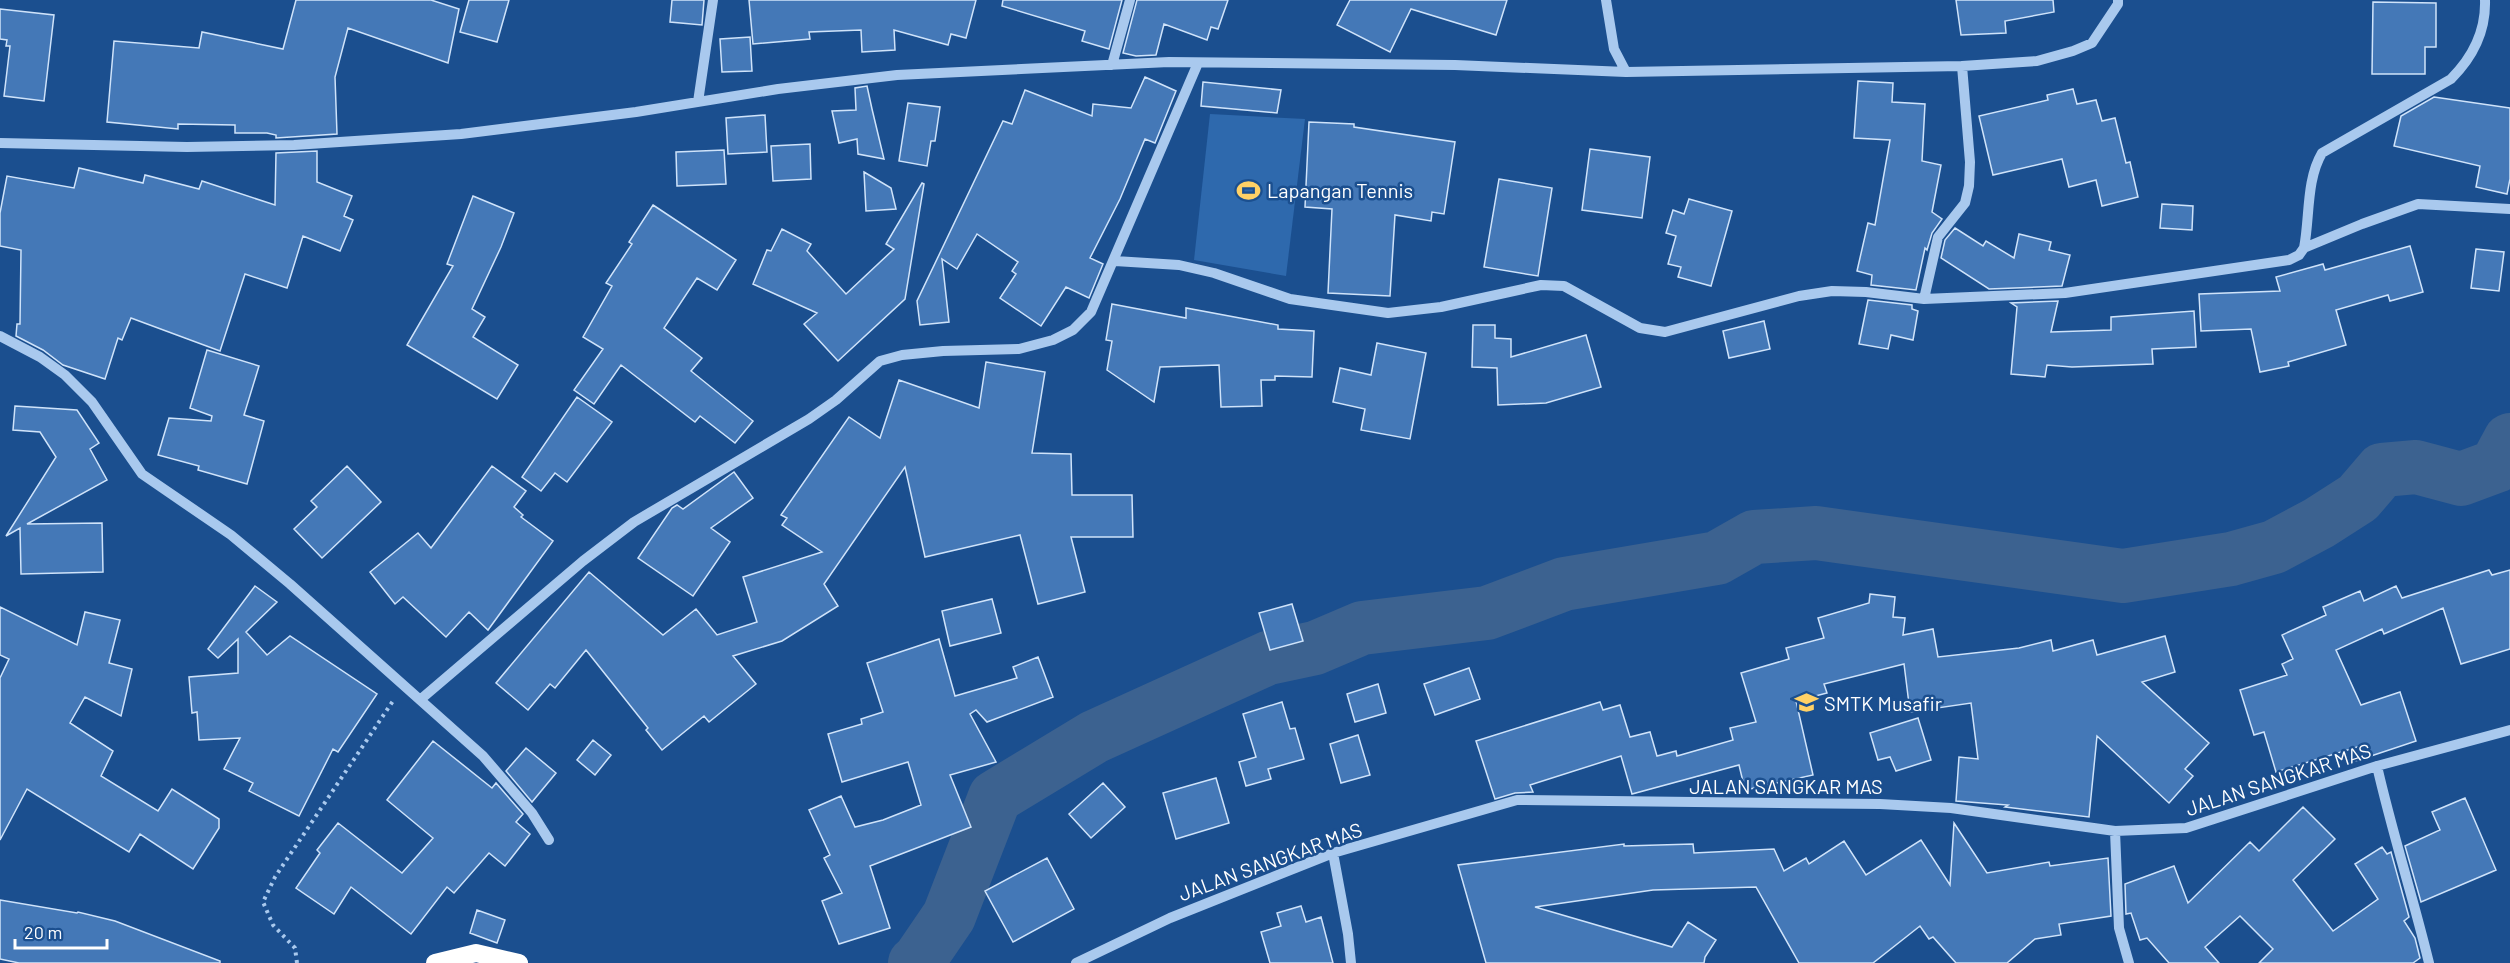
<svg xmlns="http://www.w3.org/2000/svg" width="2510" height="963" viewBox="0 0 2510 963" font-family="Barlow,sans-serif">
<rect width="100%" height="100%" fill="#1b4f8f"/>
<!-- green -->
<path fill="#2e69ad" d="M 1210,114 L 1305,119 L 1286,276 L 1194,260 Z"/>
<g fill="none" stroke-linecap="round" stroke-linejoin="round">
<!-- river -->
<path stroke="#3c6290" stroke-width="54" d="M 915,963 L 919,960 L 949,916 L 995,797 L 1094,737 L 1268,658 L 1315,648 L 1362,628 L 1487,613 L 1564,584 L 1717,558 L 1754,537 L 1816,533 L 2123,576 L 2231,559 L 2274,547 L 2319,523 L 2358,498 L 2382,470 L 2416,467 L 2461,479 L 2496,466 L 2510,440"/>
</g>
<!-- building -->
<path fill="#4478b7" stroke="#cfe3fa" stroke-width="1.5" d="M 296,0 L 431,0 L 459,9 L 448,63 L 348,28 L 335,77 L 337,134 L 276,138 L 276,135 L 267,133 L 235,133 L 235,125 L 178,124 L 178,129 L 107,122 L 114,41 L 199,48 L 202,32 L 283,49 Z
M 469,0 L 509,0 L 497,42 L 460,32 Z
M 672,0 L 704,0 L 702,25 L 670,22 Z
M 749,0 L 976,0 L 966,38 L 951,34 L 948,45 L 894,30 L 895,50 L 862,52 L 861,30 L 809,32 L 810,39 L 753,44 Z
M 1003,0 L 1122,0 L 1109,49 L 1082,41 L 1085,31 L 1002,6 Z
M 1137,0 L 1228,0 L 1218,29 L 1211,27 L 1207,40 L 1164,24 L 1156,55 L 1136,56 L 1123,53 Z
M 1350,0 L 1507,0 L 1496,35 L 1411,9 L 1390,52 L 1337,25 Z
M 1956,0 L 2053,0 L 2054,12 L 2005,21 L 2006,33 L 1961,35 Z
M 2373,2 L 2436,3 L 2436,47 L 2425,47 L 2425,74 L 2372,74 Z
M 0,9 L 54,15 L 44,101 L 4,96 L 10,46 L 6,46 L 7,40 L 0,39 Z
M 750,37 L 752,71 L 722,72 L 720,39 Z
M 1145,77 L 1176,91 L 1155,143 L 1145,139 L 1120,199 L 1090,258 L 1103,264 L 1089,298 L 1066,287 L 1041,326 L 1000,298 L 1016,274 L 1012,271 L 1018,262 L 977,234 L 957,269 L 942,259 L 949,322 L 920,325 L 917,301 L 1003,121 L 1012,124 L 1025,90 L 1092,116 L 1093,104 L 1131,108 Z
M 1858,81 L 1893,83 L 1892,102 L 1925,104 L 1922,161 L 1941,165 L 1932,212 L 1942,219 L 1932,233 L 1927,250 L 1925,248 L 1916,290 L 1871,285 L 1872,275 L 1857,271 L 1868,223 L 1875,225 L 1890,140 L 1854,138 Z
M 1203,82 L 1281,90 L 1277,113 L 1201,106 Z
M 867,86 L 872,109 L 884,159 L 858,154 L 857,139 L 839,143 L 832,111 L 856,110 L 855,88 Z
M 2073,89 L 2077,104 L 2096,100 L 2102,121 L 2115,118 L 2126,163 L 2130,162 L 2138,197 L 2102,206 L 2096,180 L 2069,187 L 2062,159 L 1993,175 L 1979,116 L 2048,100 L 2047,95 Z
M 2434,97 L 2510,108 L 2510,179 L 2507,194 L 2476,187 L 2480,166 L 2394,146 L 2401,116 Z
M 908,103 L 940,107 L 935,141 L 931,141 L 927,166 L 899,161 Z
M 765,115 L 767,152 L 728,154 L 726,118 Z
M 1309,122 L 1354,124 L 1354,127 L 1455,142 L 1444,214 L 1432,212 L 1431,221 L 1395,215 L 1390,296 L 1328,293 L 1332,209 L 1305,207 Z
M 810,144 L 811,179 L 773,181 L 771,146 Z
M 1590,149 L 1650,157 L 1642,218 L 1582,210 Z
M 724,150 L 726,184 L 677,186 L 676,152 Z
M 317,151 L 317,182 L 352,196 L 344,216 L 353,220 L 340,251 L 303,236 L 287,288 L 245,274 L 220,351 L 131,318 L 122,340 L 118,338 L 105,379 L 63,365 L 43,350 L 16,336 L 17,324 L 20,324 L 21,250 L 0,246 L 0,213 L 7,176 L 74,188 L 79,168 L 143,183 L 145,175 L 199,189 L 202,181 L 275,205 L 276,153 Z
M 864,172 L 891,188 L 896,209 L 866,211 Z
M 1499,179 L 1552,188 L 1538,276 L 1484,267 Z
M 922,183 L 924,184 L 905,299 L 838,361 L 804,324 L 817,313 L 753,284 L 767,250 L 771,251 L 782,229 L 811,244 L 807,251 L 846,294 L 894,249 L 886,244 Z
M 473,196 L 514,213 L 501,247 L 472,309 L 485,317 L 473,337 L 518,365 L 497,399 L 407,345 L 453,266 L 447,264 Z
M 1689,199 L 1732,211 L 1711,286 L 1678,277 L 1681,267 L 1668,264 L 1676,236 L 1666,233 L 1673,210 L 1684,214 Z
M 2162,204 L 2193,206 L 2192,230 L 2160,228 Z
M 653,205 L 736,260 L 717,290 L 697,278 L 664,328 L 702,358 L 691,371 L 753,421 L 735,443 L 700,416 L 695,422 L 621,365 L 594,404 L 574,390 L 603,349 L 583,337 L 612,286 L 606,283 L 632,244 L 629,242 Z
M 1955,228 L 1983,246 L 1986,241 L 2014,258 L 2019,234 L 2051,242 L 2049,250 L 2070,255 L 2062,286 L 1989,289 L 1941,258 L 1945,240 Z
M 2410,246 L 2423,292 L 2390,301 L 2388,295 L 2336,310 L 2346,345 L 2288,362 L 2289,366 L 2260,372 L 2251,329 L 2201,331 L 2199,294 L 2280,291 L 2276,277 L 2323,264 L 2325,270 Z
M 2476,249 L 2504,252 L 2499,291 L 2471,288 Z
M 1868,300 L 1912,305 L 1912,309 L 1918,311 L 1913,340 L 1891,335 L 1888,349 L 1859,344 Z
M 2058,301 L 2051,332 L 2111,330 L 2111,317 L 2194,311 L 2196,347 L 2152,349 L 2153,364 L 2072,367 L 2047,365 L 2045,377 L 2011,374 L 2017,307 L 2011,303 Z
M 1112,304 L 1186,318 L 1186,308 L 1278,325 L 1278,329 L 1314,331 L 1312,377 L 1275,376 L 1275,380 L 1261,380 L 1262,406 L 1221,407 L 1219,365 L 1160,367 L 1154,402 L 1107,370 L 1112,341 L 1106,340 Z
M 1764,321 L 1770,349 L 1729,358 L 1723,331 Z
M 1473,325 L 1495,325 L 1495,338 L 1511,339 L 1511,357 L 1586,335 L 1601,387 L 1546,403 L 1498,405 L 1497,368 L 1472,367 Z
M 1377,343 L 1426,353 L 1410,439 L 1361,430 L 1365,409 L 1333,402 L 1340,368 L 1371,375 Z
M 207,350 L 259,366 L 244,415 L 264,421 L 247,484 L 198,470 L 199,466 L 158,455 L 169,418 L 211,421 L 212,416 L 190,408 Z
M 986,362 L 1045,372 L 1032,453 L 1071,454 L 1072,495 L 1132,495 L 1133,537 L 1071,537 L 1085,592 L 1038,604 L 1020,535 L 925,557 L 905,467 L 824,584 L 838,606 L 782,641 L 733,656 L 756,684 L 709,722 L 704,716 L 662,750 L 646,730 L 648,728 L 586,650 L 555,688 L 550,684 L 528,710 L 496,683 L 589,572 L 663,635 L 696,609 L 717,635 L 757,622 L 743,577 L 822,552 L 782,525 L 787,518 L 781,515 L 849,417 L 880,438 L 899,380 L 979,408 Z
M 577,397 L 612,422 L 567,482 L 555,473 L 541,491 L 522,477 Z
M 15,406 L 77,410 L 99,443 L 90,449 L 107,480 L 27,524 L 102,523 L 103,572 L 21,574 L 20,528 L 6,536 L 56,457 L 40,432 L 13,430 Z
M 347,466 L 381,502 L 322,558 L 294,529 L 317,507 L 311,501 Z
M 492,466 L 526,491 L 514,507 L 523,515 L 521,517 L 553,541 L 488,630 L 469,612 L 446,637 L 403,597 L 395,604 L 370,572 L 418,533 L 431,548 Z
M 734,472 L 753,498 L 711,528 L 730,542 L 693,596 L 638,558 L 672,508 L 677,505 L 683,509 Z
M 2489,570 L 2492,575 L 2510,570 L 2510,649 L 2461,664 L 2443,608 L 2384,634 L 2382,629 L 2336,650 L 2361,705 L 2400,692 L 2416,741 L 2347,764 L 2367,744 L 2276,772 L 2264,732 L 2254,735 L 2240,690 L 2287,675 L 2282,664 L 2293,659 L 2282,635 L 2326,615 L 2323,607 L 2360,591 L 2364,601 L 2396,586 L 2402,598 Z
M 255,586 L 277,602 L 246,632 L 267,655 L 290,636 L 377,694 L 338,752 L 333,749 L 299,816 L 249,791 L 253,783 L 224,769 L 240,738 L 199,740 L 197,712 L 192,713 L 189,677 L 238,673 L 238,639 L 218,658 L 208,649 Z
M 1870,594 L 1895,597 L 1893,617 L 1905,618 L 1903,635 L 1933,629 L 1938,657 L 2019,648 L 2051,640 L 2053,651 L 2093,640 L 2097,655 L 2165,636 L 2175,672 L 2142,682 L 2209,743 L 2185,769 L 2193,776 L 2169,803 L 2097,736 L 2089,817 L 2005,807 L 2008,805 L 1956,801 L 1959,757 L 1978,759 L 1971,703 L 1910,712 L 1904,664 L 1824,684 L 1827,693 L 1796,701 L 1813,775 L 1745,790 L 1739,765 L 1632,794 L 1621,756 L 1530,785 L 1533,792 L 1515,793 L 1495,799 L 1476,741 L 1600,702 L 1603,710 L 1620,705 L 1630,737 L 1650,732 L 1657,756 L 1676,751 L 1677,756 L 1733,740 L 1730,728 L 1756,722 L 1741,673 L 1789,659 L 1786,648 L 1824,638 L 1818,618 L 1869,603 Z
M 992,599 L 1001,633 L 950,646 L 942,611 Z
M 1292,604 L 1303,641 L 1270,650 L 1259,613 Z
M 0,607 L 77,645 L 85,612 L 120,620 L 109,663 L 132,669 L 121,716 L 85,697 L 70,723 L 113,751 L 101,776 L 158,811 L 172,789 L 219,819 L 219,828 L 193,869 L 140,834 L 129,852 L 27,789 L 0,840 L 0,678 L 9,659 L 0,655 Z
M 939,639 L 955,696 L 1017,678 L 1013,667 L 1038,657 L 1053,697 L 987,722 L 976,710 L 970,714 L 996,762 L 950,775 L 971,827 L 870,866 L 890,928 L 839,944 L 822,901 L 842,893 L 824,858 L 830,855 L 809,810 L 841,796 L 855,827 L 883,820 L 921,805 L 908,762 L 842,782 L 828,734 L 862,724 L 861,719 L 883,712 L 867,663 Z
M 1469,668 L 1480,699 L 1435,715 L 1424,684 Z
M 1378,684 L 1386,713 L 1355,722 L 1347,694 Z
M 1282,702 L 1290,729 L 1295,728 L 1304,759 L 1268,769 L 1271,779 L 1246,786 L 1239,762 L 1256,757 L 1243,714 Z
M 1918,718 L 1931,760 L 1896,771 L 1890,757 L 1878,760 L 1870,733 Z
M 1358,735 L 1370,775 L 1341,783 L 1330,744 Z
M 593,740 L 611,755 L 595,775 L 577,760 Z
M 433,741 L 492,788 L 496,783 L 523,814 L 516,822 L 530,834 L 505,866 L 489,853 L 454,893 L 447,887 L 411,934 L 351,887 L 334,914 L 296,888 L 320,853 L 317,850 L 338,823 L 402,873 L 433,838 L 387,800 Z
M 526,748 L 556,773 L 532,802 L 506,771 Z
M 1216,778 L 1229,823 L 1176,839 L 1163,793 Z
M 1103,783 L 1125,807 L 1091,838 L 1069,814 Z
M 2465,798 L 2496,870 L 2421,902 L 2405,846 L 2440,830 L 2432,812 Z
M 2303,807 L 2335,839 L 2293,880 L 2333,931 L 2378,899 L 2355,864 L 2382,847 L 2387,854 L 2391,852 L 2409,917 L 2404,921 L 2415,938 L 2420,958 L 2413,963 L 2259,963 L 2273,949 L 2240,916 L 2205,947 L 2219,963 L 2169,963 L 2147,938 L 2140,940 L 2131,913 L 2126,914 L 2125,884 L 2174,866 L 2188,903 L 2250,842 L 2259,851 Z
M 1954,823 L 1987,873 L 2049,862 L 2050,866 L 2108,858 L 2111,916 L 2059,924 L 2061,935 L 2035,939 L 2007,963 L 1956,963 L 1933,937 L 1929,939 L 1920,926 L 1873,963 L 1799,963 L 1756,887 L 1653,890 L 1535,907 L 1672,947 L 1688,922 L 1716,940 L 1705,957 L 1704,963 L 1486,963 L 1458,865 L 1624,844 L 1624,846 L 1693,844 L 1694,853 L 1774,849 L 1784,871 L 1806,858 L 1809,864 L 1844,841 L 1866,875 L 1921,840 L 1950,885 Z
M 1047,858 L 1074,909 L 1013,942 L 985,891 Z
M 0,900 L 77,913 L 78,912 L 115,921 L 220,961 L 220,963 L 19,963 L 0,959 Z
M 1301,906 L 1306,922 L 1321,917 L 1333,963 L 1270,963 L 1261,932 L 1281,926 L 1277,913 Z
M 477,910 L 505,920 L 497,943 L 470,933 Z"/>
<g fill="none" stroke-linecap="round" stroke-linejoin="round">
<!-- path -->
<path stroke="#a9c9ee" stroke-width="4" stroke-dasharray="3 4.5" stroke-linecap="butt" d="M 297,963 L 295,948 L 273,925 L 263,902 L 275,877 L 393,701"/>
<!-- minor -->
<path stroke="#a9c9ee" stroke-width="10" d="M 1606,0 L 1614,49 L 1626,72
M 1112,65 L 1130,0
M 698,102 L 713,0
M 0,143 L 187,147 L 294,145 L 461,134 L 636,112 L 778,89 L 897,75 L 1169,62 L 1455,65 L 1626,72 L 1962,66 L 2037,61 L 2073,51 L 2092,43 L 2118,4 L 2118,0
M 2304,248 L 2362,224 L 2418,204 L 2510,209
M 1115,261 L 1179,265 L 1214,273 L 1290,299 L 1388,313 L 1441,307 L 1541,285 L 1564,286 L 1640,328 L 1665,332 L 1799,296 L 1832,291 L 1866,292 L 1924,299 L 2065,293 L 2289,260 L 2299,255 L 2304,248 C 2310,217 2306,180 2322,153 L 2451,79 C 2473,57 2486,31 2485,0
M 1924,299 L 1938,237 L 1965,203 L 1969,186 L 1970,162 L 1962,66
M 0,336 L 40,357 L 65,375 L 92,402 L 142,474 L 231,535 L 290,584 L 483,756 L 532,813 L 549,840
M 421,699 L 583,561 L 634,522 L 809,419 L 836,400 L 880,361 L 902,355 L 943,351 L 1019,349 L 1053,340 L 1073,330 L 1091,312 L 1198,63
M 2377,766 C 2392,832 2413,897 2429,963
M 2115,831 L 2119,928 L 2129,963
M 1333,853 L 1348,934 L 1351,963
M 1076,963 L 1170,918 L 1333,853 L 1517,800 L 1880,804 L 1951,808 L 2115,831 L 2186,828 L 2377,766 L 2510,730"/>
<!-- highway -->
<path stroke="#fff" stroke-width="18" d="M 435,963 L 476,953 L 519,963"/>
</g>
<!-- icons -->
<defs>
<symbol id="stadium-bare" viewBox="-9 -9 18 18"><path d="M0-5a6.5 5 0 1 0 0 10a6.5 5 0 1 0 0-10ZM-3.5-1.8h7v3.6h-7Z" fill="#ffd166" stroke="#1b4f8f" stroke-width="2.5" paint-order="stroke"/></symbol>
<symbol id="school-bare" viewBox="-9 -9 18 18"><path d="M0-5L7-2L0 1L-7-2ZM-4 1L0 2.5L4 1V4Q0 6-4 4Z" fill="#ffd166" stroke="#1b4f8f" stroke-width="2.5" paint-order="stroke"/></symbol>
</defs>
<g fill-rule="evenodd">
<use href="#stadium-bare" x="1232" y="174" width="33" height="33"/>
<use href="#school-bare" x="1790" y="686" width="33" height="33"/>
</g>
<g text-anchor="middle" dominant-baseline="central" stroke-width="5" stroke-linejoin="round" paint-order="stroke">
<!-- poi labels -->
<g font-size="20" fill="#fff" stroke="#1b4f8f" text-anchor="start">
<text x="1267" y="190">Lapangan Tennis</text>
<text x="1824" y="703">SMTK Musafir</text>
</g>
<!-- street labels -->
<g font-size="20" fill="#fff" stroke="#1b4f8f">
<text transform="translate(2278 779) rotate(-18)">JALAN SANGKAR MAS</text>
<text x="1786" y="786">JALAN SANGKAR MAS</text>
<text transform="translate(1270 861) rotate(-20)">JALAN SANGKAR MAS</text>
</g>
</g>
<!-- scale -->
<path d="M15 939v9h92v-9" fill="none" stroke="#ffffff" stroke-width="3"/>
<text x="24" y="939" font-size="18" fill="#ffffff" stroke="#1b4f8f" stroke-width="4.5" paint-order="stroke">20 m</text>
</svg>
